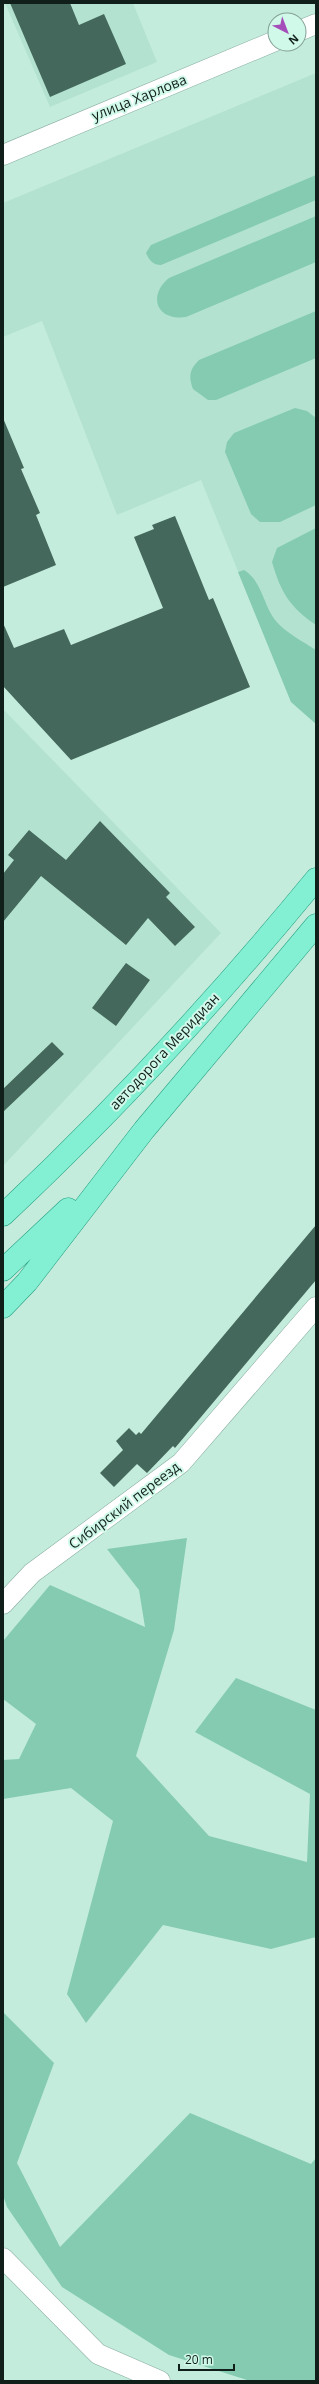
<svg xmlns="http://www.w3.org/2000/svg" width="319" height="2384" viewBox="0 0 319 2384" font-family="'Open Sans',sans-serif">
<rect width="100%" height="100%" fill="#c4ecdd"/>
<!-- built -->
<path fill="#b3e2d0" d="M 5,3 L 133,3 L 157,62 L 50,107 Z
M 316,73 L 316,724 L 291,702 L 201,480 L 117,515 L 42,321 L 3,337 L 3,203 Z
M 3,709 L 221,933 L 3,1166 Z"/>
<!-- green -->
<path fill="#84cbb2" d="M 316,175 L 316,200 L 161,265 C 153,265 149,260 146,253 L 151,245 Z
M 316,216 L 316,262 L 186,317 C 157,321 147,296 169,278 Z
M 316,311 L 316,358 L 216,400 L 208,400 L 193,389 C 188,376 190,369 199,360 Z
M 295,408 L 307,411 L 316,418 L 316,505 L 280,522 L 260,522 L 251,514 L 225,452 L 227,442 L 234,433 Z
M 316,528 L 316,625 C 290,607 281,593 272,562 L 277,548 Z
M 244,570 C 262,581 263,604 275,620 C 286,633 302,641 316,650 L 316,724 L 291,702 L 238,572 Z
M 187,1538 L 174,1630 L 136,1756 L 209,1836 L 307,1862 L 310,1794 L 195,1732 L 236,1678 L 316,1710 L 316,1937 L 271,1949 L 163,1925 L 86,2023 L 67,1994 L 113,1821 L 71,1788 L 3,1799 L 3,1760 L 19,1759 L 36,1724 L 3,1699 L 3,1641 L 50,1585 L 145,1627 L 139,1590 L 107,1549 Z
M 3,2012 L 54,2063 L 17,2163 L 60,2247 L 190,2113 L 311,2164 L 316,2158 L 316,2381 L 250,2381 L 169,2355 L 62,2287 L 7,2207 L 3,2195 Z"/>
<!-- building -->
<path fill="#44685b" d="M 10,3 L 70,3 L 79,25 L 104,14 L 126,64 L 50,97 Z
M 3,418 L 24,468 L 21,469 L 40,513 L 36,515 L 56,565 L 3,587 Z
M 175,516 L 209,600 L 213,598 L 250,687 L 71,760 L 3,686 L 3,623 L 14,648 L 64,629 L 71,645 L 163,608 L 134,537 L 154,529 L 152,525 Z
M 100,821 L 170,893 L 166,897 L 195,927 L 175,946 L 148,918 L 126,945 L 41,876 L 3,922 L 3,874 L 14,860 L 8,855 L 29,830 L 66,860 Z
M 126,963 L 150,980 L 116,1026 L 92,1008 Z
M 52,1042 L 64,1054 L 3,1112 L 3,1089 Z
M 316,1225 L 316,1280 L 175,1448 L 173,1446 L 147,1473 L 137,1464 L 114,1487 L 100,1473 L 123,1450 L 116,1441 L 129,1428 L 136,1435 L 139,1432 L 141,1434 Z"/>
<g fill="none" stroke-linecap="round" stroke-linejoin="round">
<defs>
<path id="minor" d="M 299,31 L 316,24
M 3,155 L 275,41
M 3,1604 L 32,1573 L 181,1463 L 316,1307
M 3,2258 L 98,2354 L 160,2381"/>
<path id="major" d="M 3,1215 C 115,1110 219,997 316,879
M 3,1270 L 68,1209
M 3,1307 L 27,1282 L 144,1130 L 316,925"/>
</defs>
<!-- minor casing -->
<use href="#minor" stroke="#87ad9f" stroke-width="21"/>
<!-- major casing -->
<use href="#major" stroke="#259f7f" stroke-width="23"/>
<!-- minor -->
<use href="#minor" stroke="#fff" stroke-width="20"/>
<!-- major -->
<use href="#major" stroke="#83efd3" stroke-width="22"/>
</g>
<g text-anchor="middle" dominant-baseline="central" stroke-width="4" stroke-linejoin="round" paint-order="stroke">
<!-- street labels -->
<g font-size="14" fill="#101f1a" stroke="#d1f9ea">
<text transform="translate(139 97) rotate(-22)">улица Харлова</text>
<text transform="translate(164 1051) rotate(-47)">автодорога Меридиан</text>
<text transform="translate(124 1505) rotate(-37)">Сибирский переезд</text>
</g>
</g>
<!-- border -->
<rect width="319" height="2384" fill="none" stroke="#101f1a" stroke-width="8"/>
<!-- north arrow -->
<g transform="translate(287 32) rotate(138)"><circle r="19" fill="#d1f9ea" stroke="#84a297"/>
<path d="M0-3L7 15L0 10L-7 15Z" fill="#a54db9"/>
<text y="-6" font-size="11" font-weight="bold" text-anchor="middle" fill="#101f1a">N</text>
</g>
<!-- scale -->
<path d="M179 2364v6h55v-6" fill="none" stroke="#101f1a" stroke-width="2"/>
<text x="185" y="2364" font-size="12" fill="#101f1a" stroke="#d1f9ea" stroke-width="3" paint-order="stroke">20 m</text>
</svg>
